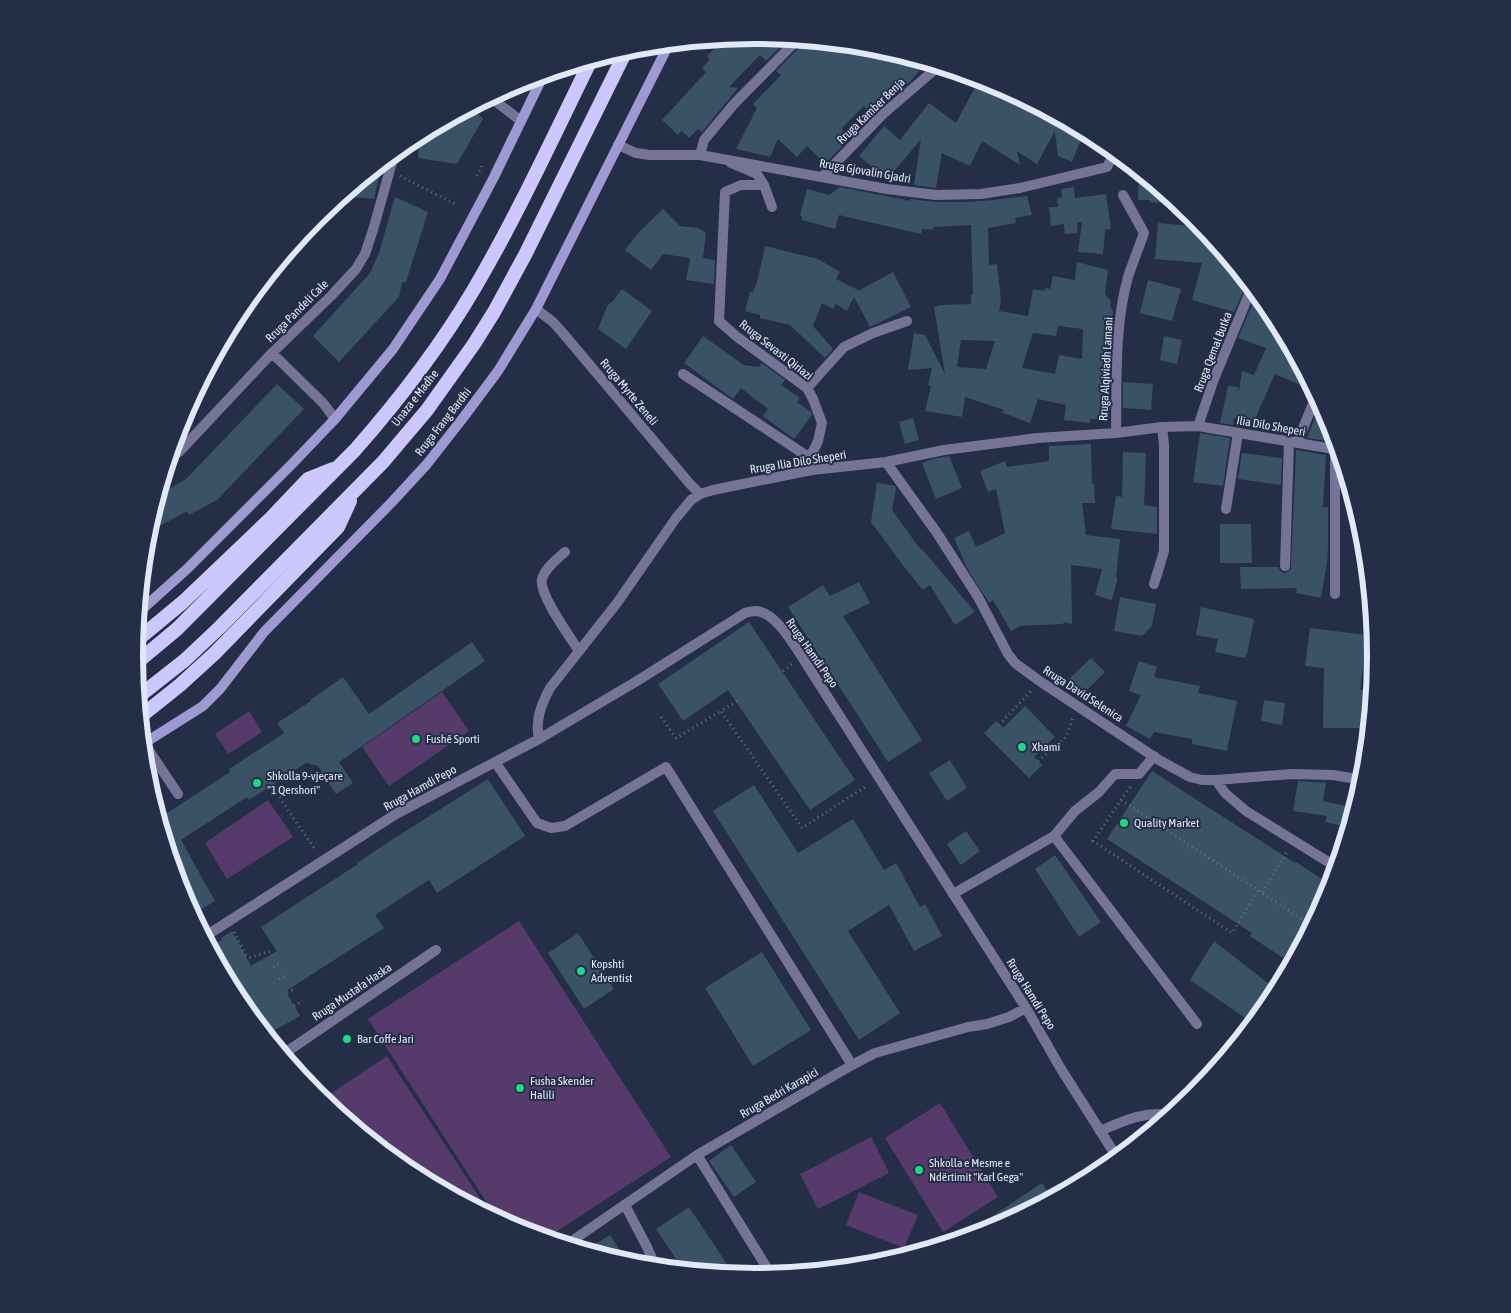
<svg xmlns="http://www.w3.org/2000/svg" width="1511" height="1313" viewBox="0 0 1511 1313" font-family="'Asap Condensed',sans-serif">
<rect width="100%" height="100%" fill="#242e46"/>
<!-- green -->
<path fill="#563a6b" d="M 442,692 L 469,731 L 389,786 L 362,747 Z
M 249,711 L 262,732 L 228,754 L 215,734 Z
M 268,800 L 293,837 L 227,879 L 205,843 Z
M 519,921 L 671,1157 L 545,1239 L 517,1231 L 498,1220 L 368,1019 Z
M 387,1056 L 489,1212 L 486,1214 L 410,1173 L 321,1100 Z
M 940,1103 L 998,1197 L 943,1232 L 885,1138 Z
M 871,1137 L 889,1173 L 818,1209 L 800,1174 Z
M 859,1192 L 918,1215 L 904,1248 L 846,1225 Z"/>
<!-- building -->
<path fill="#395266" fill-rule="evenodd" d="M 756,35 L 789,38 L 766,61 L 760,55 L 729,87 L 738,88 L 702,132 L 698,129 L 689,138 L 682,131 L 678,135 L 662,120 L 706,72 L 702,68 L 710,59 L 707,56 L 717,46 L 711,39 Z
M 805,40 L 877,47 L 917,59 L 912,66 L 919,71 L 910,82 L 872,114 L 864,106 L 842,128 L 849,139 L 825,164 L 807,146 L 797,157 L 778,139 L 770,157 L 736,149 L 757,108 L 753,104 L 781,75 L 776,71 L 803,44 Z
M 980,78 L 998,85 L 998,91 L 1020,103 L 1022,99 L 1044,112 L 1041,117 L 1082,137 L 1072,162 L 1058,156 L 1055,131 L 1037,164 L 1017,151 L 1020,165 L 982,141 L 970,166 L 942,153 L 936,188 L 914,185 L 921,139 L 887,180 L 859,156 L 884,126 L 900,140 L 929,103 L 956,123 Z
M 471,107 L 483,119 L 457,164 L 418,158 L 420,134 Z
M 382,163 L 374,199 L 342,196 L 371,172 Z
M 1139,171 L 1176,201 L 1178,204 L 1150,202 L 1150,200 L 1138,200 Z
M 840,187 L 911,201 L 910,199 L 936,202 L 968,202 L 993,200 L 1027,196 L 1032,215 L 1015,218 L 1016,223 L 988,228 L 989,265 L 997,264 L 1001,300 L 999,311 L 1028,316 L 1033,289 L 1045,291 L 1045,288 L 1050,289 L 1053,276 L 1075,280 L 1077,262 L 1108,270 L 1105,294 L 1111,301 L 1110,307 L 1113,311 L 1103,405 L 1109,406 L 1109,419 L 1090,419 L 1090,423 L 1064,420 L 1066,405 L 1038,399 L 1030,423 L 1003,413 L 1004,410 L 965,397 L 962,417 L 925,411 L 931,386 L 928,385 L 932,368 L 908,370 L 914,333 L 925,335 L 945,374 L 934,307 L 939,306 L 939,305 L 971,304 L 971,295 L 973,295 L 971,225 L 933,227 L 933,230 L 922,229 L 921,234 L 839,215 L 835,229 L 802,220 L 802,216 L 800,215 L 807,189 L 829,195 ZM 1058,326 L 1083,329 L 1082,359 L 1059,355 L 1055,374 L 1022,368 L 1033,333 L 1056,336 ZM 961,340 L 995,341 L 986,369 L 957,367 Z
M 1074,187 L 1075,198 L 1106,194 L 1111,229 L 1105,230 L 1103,254 L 1078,252 L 1082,222 L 1077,222 L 1078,233 L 1065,234 L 1064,224 L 1051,226 L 1049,207 L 1058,207 L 1057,198 L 1062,197 L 1061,189 Z
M 395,197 L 428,212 L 406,282 L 402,282 L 399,297 L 339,362 L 313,336 L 370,273 L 379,253 Z
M 663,209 L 680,226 L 698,228 L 706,233 L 703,258 L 715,260 L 714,284 L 686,280 L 690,258 L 663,254 L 651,270 L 625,250 L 641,230 Z
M 1158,223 L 1202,227 L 1205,229 L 1248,282 L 1234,312 L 1192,300 L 1202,263 L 1155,259 Z
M 765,246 L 818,259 L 840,272 L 836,279 L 858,290 L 858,291 L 893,272 L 911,307 L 870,327 L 854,297 L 847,311 L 836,304 L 833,309 L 822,303 L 813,326 L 833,349 L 825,358 L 790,325 L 760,318 L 760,315 L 745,311 L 750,292 L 753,292 L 757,282 Z
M 1148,280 L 1181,289 L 1172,321 L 1140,313 Z
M 622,289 L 652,311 L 626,349 L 598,329 L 607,306 L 613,301 Z
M 1257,293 L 1272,311 L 1283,331 L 1278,344 L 1294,351 L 1313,388 L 1312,390 L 1275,374 L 1254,421 L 1234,418 L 1233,425 L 1220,423 L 1228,386 L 1238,387 L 1238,390 L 1239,390 L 1242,371 L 1254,375 L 1266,348 L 1238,338 Z
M 703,336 L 744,365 L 759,367 L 762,363 L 785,380 L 781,385 L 800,398 L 797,402 L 811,412 L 812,415 L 794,439 L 763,416 L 768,409 L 741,388 L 733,399 L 684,363 Z
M 1164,336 L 1182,340 L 1177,364 L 1160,360 Z
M 1123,382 L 1153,384 L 1151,410 L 1123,408 Z
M 277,384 L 304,409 L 217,500 L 189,515 L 187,511 L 147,533 L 158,495 L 186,479 Z
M 1321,402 L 1330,419 L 1334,433 L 1328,431 L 1327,441 L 1307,438 Z
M 913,418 L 919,440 L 905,444 L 899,422 Z
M 1200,433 L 1230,438 L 1223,486 L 1193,482 Z
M 1091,444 L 1092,484 L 1094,484 L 1095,503 L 1082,503 L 1086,535 L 1120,539 L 1116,577 L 1118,577 L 1112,600 L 1095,595 L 1102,569 L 1071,565 L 1072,624 L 1064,622 L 1063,624 L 1020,626 L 1011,631 L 993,600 L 989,603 L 967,568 L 954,538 L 969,531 L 976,547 L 1005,533 L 996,489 L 988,492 L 980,471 L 1005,461 L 1007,467 L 1049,461 L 1049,446 Z
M 1296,450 L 1326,455 L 1323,507 L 1328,507 L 1328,546 L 1327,563 L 1321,598 L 1296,593 L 1297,588 L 1241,589 L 1240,567 L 1278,567 L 1281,572 L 1285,573 L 1291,569 Z
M 1123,452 L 1146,453 L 1144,505 L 1157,507 L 1157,534 L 1111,529 L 1116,496 L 1122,497 Z
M 1242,453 L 1282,458 L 1281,485 L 1238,479 Z
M 949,456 L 962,488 L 936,499 L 922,463 L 933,459 Z
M 877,483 L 895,486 L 896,488 L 892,510 L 920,549 L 921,548 L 975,612 L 955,625 L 930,585 L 923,590 L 905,568 L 871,522 Z
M 1220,524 L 1251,524 L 1252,563 L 1220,563 Z
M 859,582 L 870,603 L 843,616 L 922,740 L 888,762 L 788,607 L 823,585 L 830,596 Z
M 1120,597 L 1156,604 L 1152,626 L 1142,636 L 1114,631 Z
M 1201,607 L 1254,619 L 1247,654 L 1246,654 L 1245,658 L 1215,652 L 1218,639 L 1196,635 Z
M 749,622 L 855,780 L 810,810 L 728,690 L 683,721 L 658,684 Z
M 1310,628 L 1367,635 L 1360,690 L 1368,690 L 1368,728 L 1323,728 L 1324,668 L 1305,666 Z
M 472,642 L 485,661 L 339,762 L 353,783 L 336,794 L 318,766 L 306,763 L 249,800 L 247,797 L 181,840 L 215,901 L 192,915 L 181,894 L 155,809 L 159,807 L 164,815 L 230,772 L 229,769 L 284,733 L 277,723 L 311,701 L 310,700 L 343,677 L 369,714 Z
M 1091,658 L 1105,672 L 1079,698 L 1065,683 Z
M 1139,661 L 1157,667 L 1154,677 L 1200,686 L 1198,693 L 1237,701 L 1227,751 L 1192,744 L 1192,739 L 1154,732 L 1150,739 L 1126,726 L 1141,695 L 1129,691 Z
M 1264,700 L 1285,703 L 1282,725 L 1261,721 Z
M 1025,706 L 1055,737 L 1034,757 L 1042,765 L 1029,778 L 984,733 L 996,721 L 1003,728 Z
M 950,760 L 967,788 L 947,801 L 929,773 Z
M 1152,771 L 1295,863 L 1296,862 L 1332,886 L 1330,895 L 1292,964 L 1250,936 L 1252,933 L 1107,839 Z
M 488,779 L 525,836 L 437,893 L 429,880 L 375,915 L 384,928 L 286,991 L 300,1016 L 266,1035 L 239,1002 L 209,947 L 222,940 L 221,938 L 232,931 L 251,966 L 277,951 L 261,927 L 358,864 L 357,863 L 390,841 Z
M 1298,781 L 1326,783 L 1323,801 L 1356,808 L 1350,828 L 1325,822 L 1327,816 L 1293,811 Z
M 754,785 L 798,853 L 853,819 L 884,870 L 896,863 L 920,907 L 925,904 L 942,936 L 914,951 L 889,905 L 848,931 L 900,1013 L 859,1040 L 713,811 Z
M 966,831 L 980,851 L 961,865 L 947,844 Z
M 1055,855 L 1101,922 L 1079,937 L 1035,869 Z
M 578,933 L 614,989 L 584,1009 L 548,953 Z
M 1214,941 L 1278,991 L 1272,1002 L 1254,1024 L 1190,980 Z
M 762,952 L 811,1030 L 753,1066 L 705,988 Z
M 731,1145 L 756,1182 L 734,1197 L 709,1161 Z
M 1042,1183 L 1053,1199 L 998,1228 L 991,1217 Z
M 689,1207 L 735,1276 L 684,1271 L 656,1229 Z
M 610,1235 L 629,1264 L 584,1251 Z"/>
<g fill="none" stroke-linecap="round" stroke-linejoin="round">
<!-- path -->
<path stroke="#666f85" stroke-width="3" stroke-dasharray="1 4" stroke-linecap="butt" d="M 400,176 L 457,205
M 477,176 L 483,163
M 783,671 L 792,664
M 737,701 L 721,711 L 802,828 L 868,785
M 661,717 L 676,738 L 721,711
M 999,725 L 1031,691
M 1038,761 L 1066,737 L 1073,718
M 271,785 L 316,851
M 1130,787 L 1093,841 L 1232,933 L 1258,890
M 1121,800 L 1313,926
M 1262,892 L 1287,852
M 234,932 L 246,955 L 250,957 L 271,951
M 273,967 L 279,964
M 279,979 L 286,976
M 287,992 L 294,989
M 294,1006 L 301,1002"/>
<!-- service -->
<path stroke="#767496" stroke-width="10" d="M 731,163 L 757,174 L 764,185 L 772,207
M 719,321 L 725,192 L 741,185 L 764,185
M 683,374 L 810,458
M 807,388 L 844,347 L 873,333 L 907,321
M 1226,509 L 1238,433
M 565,552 C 557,559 545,568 542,579 C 538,593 570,637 579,651
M 1285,566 L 1289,442
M 1154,584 L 1164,551 L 1164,445 L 1162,427
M 1335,594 L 1335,449
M 144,743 L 178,794
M 495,762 L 537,823 L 551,828 L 565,826 L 666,767 L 852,1065
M 1054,836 L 1197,1024
M 953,894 L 1054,836 L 1075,811 L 1099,792 L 1115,774 L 1139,774 L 1154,756
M 1100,1131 C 1125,1120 1144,1111 1172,1115
M 625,1205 L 647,1247 L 656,1268"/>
<!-- minor -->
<path stroke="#767496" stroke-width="10" d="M 490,97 L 521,121
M 618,145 L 636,153 L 650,155 L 700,155 L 887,189 L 936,195 L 981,194 L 1020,188 L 1107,167 L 1115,152
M 700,155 L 704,140 L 734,104 L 798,39
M 823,176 L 883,114 L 939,66
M 536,309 L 553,322 L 562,332 L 690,484 L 700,494
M 719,321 L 736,336 L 807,388 L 813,399 L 822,423 L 818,441 L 810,458 L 812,470
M 272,353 L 323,403 L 335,419
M 1198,426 L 1214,379 L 1252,287
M 1116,433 C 1117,381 1114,327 1128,277 C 1133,262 1139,247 1144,233 L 1123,195
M 1297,443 L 1317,394
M 169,459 L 179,452 L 272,353 L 331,296 L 356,269 L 365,254 L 373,230 L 395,152
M 886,462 L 937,533 L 978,597 L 1008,654 L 1015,663 L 1041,682 L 1159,760 L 1190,777 L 1202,780 L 1216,780 L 1292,774 L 1333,775 L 1364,780
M 539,739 C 535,720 541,705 550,688 L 617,603 L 676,518 L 691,500 L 700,494 L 713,490 L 812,470 L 886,462 L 944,450 L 1037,438 L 1116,433 L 1162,427 L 1198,426 L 1339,450
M 1216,780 L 1225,793 L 1246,811 L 1338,868
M 204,937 L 396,814 L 539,739 L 637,681 L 745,613 C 748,612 753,611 756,611 C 775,612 793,643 802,657 L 1026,1008 L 1061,1069 L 1118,1159
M 282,1055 L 436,950
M 697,1155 L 772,1276
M 566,1245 L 697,1155 L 852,1065 L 875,1053 L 968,1027 L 987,1024 L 1009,1017 L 1026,1008"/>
<!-- secondary -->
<path stroke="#9e9ad1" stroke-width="10" d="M 138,613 L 187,569 L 292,464 L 335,419 L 393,349 L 440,279 L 494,177 L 544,74
M 143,744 L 203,706 L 220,689 L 264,632 L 392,502 L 427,464 L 463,418 L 498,371 L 536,309 L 669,44"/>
<!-- trunk -->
<path stroke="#ccc8fd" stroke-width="14" d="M 136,641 L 183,602 L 271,518 L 308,479 L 333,469
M 135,664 L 177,629 L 355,450 C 399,400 440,347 474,289 C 517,216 553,137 591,60
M 138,697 L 185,660 L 220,627 L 383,462 L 427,410 L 474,344 L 494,312 L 525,255 L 627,49
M 140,717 L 180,685 L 215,653 L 338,527 L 350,501"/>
</g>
<!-- markers -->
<g fill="#1fd887" stroke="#242e46" stroke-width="2">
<circle cx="416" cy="739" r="5"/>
<circle cx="1022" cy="747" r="5"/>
<circle cx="257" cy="783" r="5"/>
<circle cx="1124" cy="823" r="5"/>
<circle cx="581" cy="971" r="5"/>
<circle cx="347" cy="1039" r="5"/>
<circle cx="520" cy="1088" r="5"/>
<circle cx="919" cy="1170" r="5"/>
</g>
<g text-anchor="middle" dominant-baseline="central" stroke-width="4" stroke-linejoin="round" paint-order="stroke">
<!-- street labels -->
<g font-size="12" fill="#e1e8f8" stroke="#242e46">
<text transform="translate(871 111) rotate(-44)">Rruga Kamber Benja</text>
<text transform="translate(865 171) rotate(10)">Rruga Gjovalin Gjadri</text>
<text transform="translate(297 311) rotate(-45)">Rruga Pandeli Cale</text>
<text transform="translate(776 350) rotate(38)">Rruga Sevasti Qiriazi</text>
<text transform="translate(1213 352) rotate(-69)">Rruga Qemal Butka</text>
<text transform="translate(1106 369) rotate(-87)">Rruga Alqiviadh Lamani</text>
<text transform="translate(629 392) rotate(50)">Rruga Myrte Zeneli</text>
<text transform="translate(415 398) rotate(-52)">Unaza e Madhe</text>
<text transform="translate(443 422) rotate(-52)">Rruga Frang Bardhi</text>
<text transform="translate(1271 426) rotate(10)">Ilia Dilo Sheperi</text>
<text transform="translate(798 462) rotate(-9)">Rruga Ilia Dilo Sheperi</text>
<text transform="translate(812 653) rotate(55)">Rruga Hamdi Pepo</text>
<text transform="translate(1083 694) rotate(33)">Rruga David Selenica</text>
<text transform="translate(420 788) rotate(-29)">Rruga Hamdi Pepo</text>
<text transform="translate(352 992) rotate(-34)">Rruga Mustafa Haska</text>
<text transform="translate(1031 994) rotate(58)">Rruga Hamdi Pepo</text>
<text transform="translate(779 1093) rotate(-30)">Rruga Bedri Karapici</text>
</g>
<!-- poi labels -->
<g font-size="12" fill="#e1e8f8" stroke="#242e46" text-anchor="start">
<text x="426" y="739">Fushë Sporti</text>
<text x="1032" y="747">Xhami</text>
<text x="267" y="776">Shkolla 9-vjeçare<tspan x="267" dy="14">"1 Qershori"</tspan></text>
<text x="1134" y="823">Quality Market</text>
<text x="591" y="964">Kopshti<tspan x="591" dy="14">Adventist</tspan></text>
<text x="357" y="1039">Bar Coffe Jari</text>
<text x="530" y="1081">Fusha Skender<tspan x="530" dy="14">Halili</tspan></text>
<text x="929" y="1163">Shkolla e Mesme e<tspan x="929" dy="14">Ndërtimit "Karl Gega"</tspan></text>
</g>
</g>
<!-- crop -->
<path d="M0 0H1511V1313H0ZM143 656a612 612 0 1 1 1224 0a612 612 0 1 1-1224 0Z" fill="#242e46" fill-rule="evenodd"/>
<path fill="none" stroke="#e1e8f8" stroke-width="6" d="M143 656a612 612 0 1 1 1224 0a612 612 0 1 1-1224 0Z"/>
</svg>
